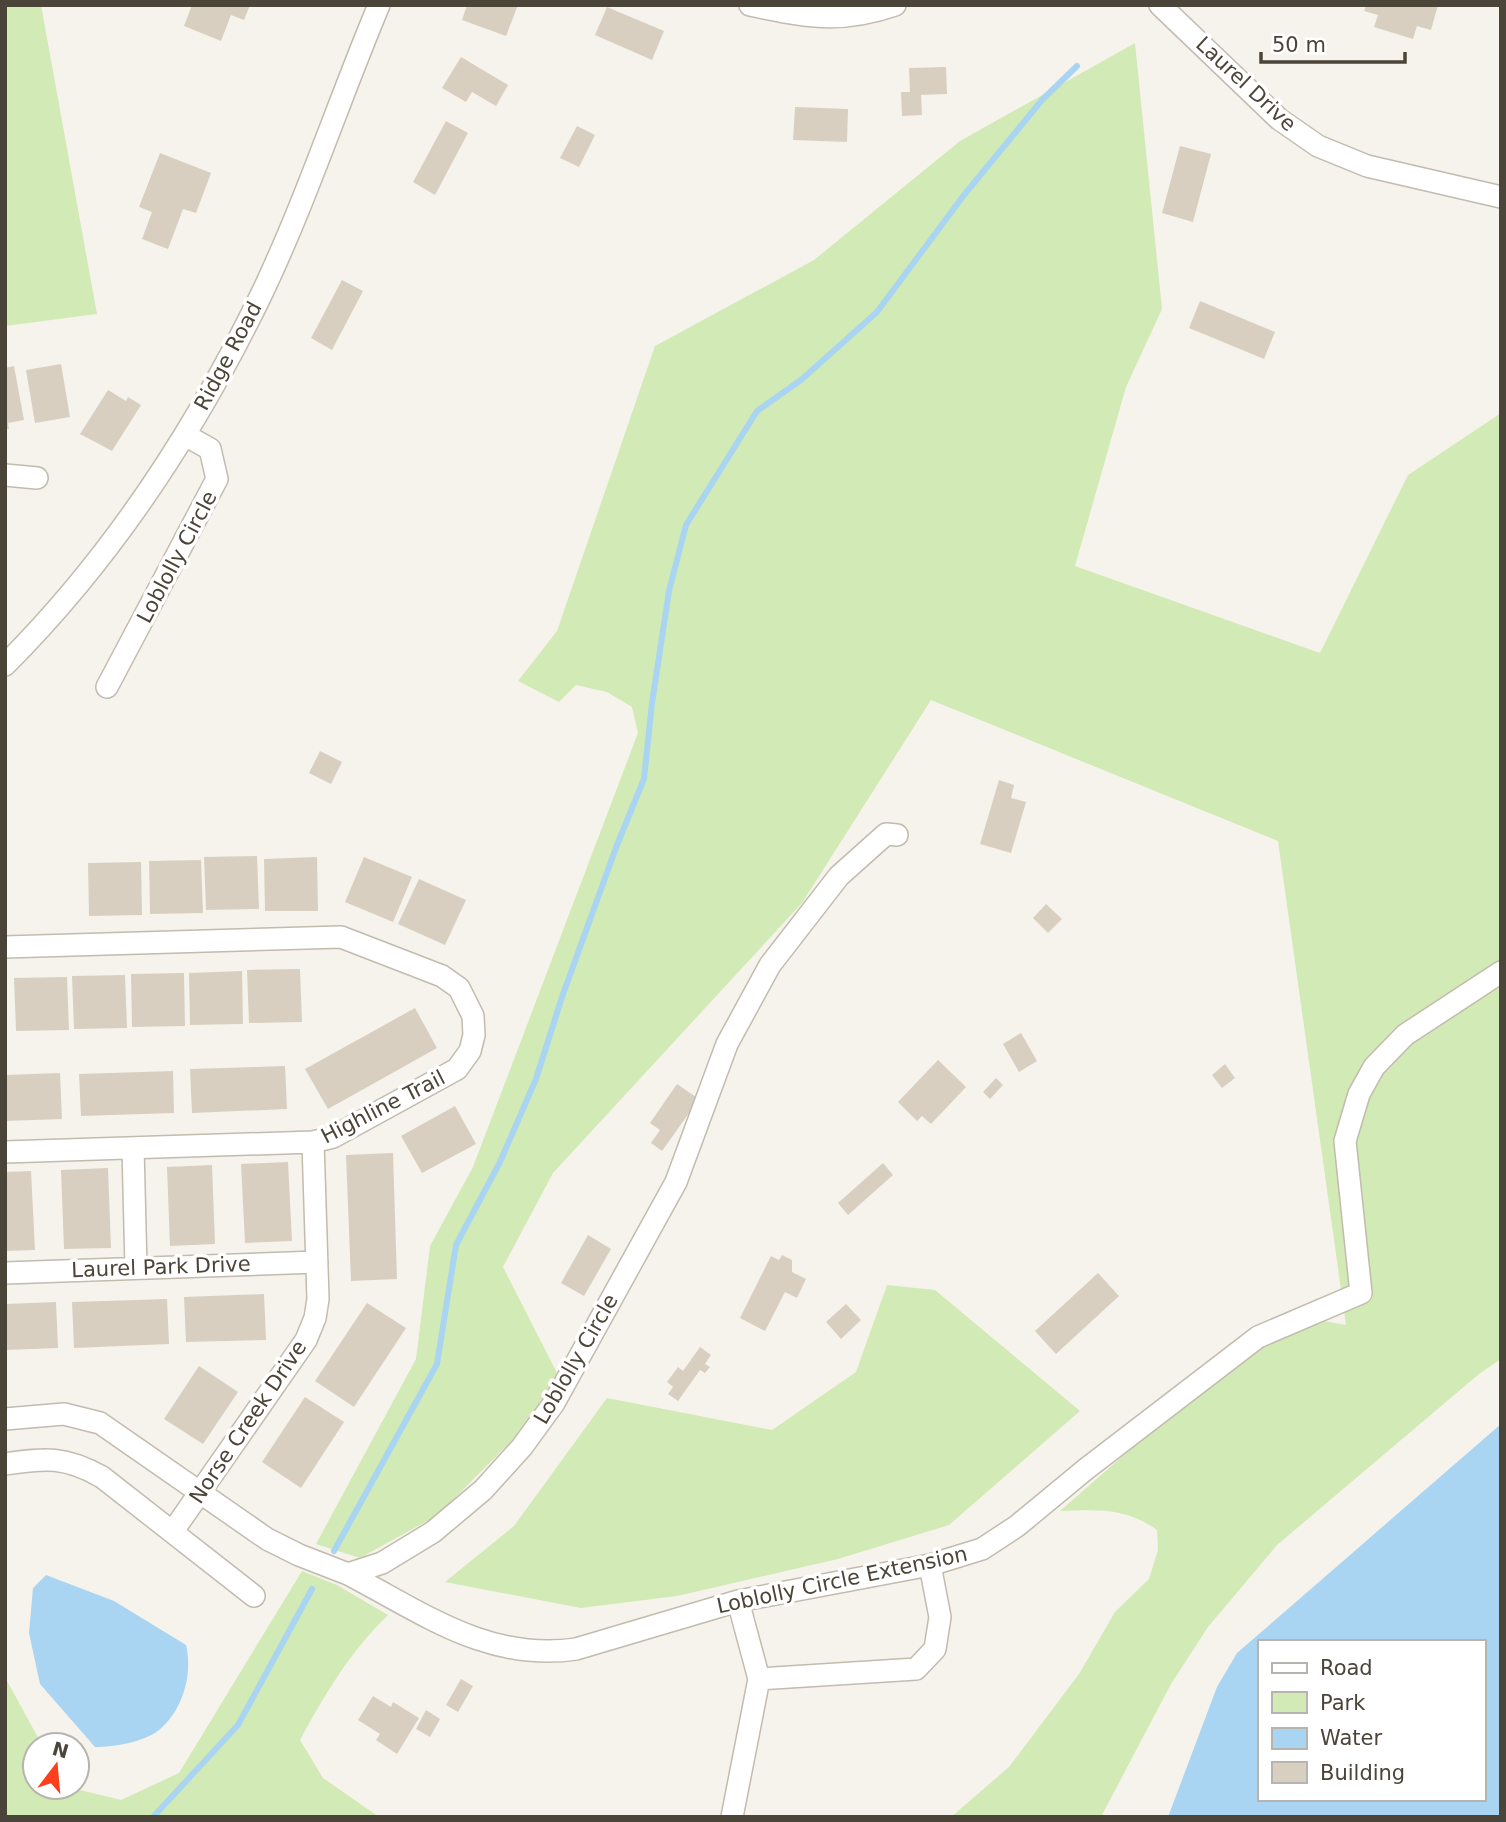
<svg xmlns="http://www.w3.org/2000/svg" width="1506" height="1822" viewBox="0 0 1506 1822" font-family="'DejaVu Sans',sans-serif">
<rect width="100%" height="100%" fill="#f6f3ec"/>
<!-- green -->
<path fill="#d2eab5" d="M 5,5 L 41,5 L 97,314 L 5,326 Z
M 1135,43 L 1162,309 L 1126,387 L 1075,566 L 1320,653 L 1408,475 L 1501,413 L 1501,1359 L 1479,1374 L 1277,1545 L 1208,1627 L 1171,1684 L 1101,1817 L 951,1817 L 1009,1767 L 1079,1674 L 1115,1612 L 1149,1579 L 1158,1550 L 1157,1530 C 1125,1507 1098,1510 1060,1511 L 1237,1356 L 1307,1318 L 1346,1325 L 1278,841 L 931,700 L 802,903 L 553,1173 L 503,1267 L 560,1379 L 521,1431 L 438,1515 L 360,1558 L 316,1544 L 416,1359 L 430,1246 L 473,1167 L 638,733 L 632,707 L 607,692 L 576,685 L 559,702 L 518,681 L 557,631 L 655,346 L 814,260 L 960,141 Z
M 887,1285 L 935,1290 L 1080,1411 L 949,1525 L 838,1559 L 677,1596 L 581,1608 L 445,1582 L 514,1526 L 607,1398 L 772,1430 L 856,1372 Z
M 302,1571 L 337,1585 L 388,1615 C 350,1652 325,1694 300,1740 L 323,1778 L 379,1817 L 5,1817 L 5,1677 L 42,1745 L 35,1745 L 35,1787 L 68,1787 L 121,1800 L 179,1773 Z"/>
<!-- water -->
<path fill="#a9d4f2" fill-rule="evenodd" d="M 1501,1424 L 1501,1817 L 1168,1817 L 1217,1687 L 1237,1653 ZM 1259,1642 L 1483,1642 L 1483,1799 L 1259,1799 Z
M 46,1575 L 114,1601 L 186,1645 C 193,1674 183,1710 159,1730 C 144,1742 114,1747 95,1747 L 40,1684 L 29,1633 L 33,1588 Z"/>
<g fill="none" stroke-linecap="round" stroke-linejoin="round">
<!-- stream -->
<path stroke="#a9d4f2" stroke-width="6" d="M 334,1551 L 437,1364 L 456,1245 L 500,1162 L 536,1079 L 562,997 L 617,845 L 644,779 L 652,703 L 669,591 L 686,525 L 757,411 L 801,380 L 877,312 L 964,195 L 1042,100 L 1077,66
M 153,1817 L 238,1725 L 312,1589"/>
</g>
<!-- building -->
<path fill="#d8cfc1" d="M 192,5 L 250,5 L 244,20 L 231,15 L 221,41 L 184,26 Z
M 467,5 L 518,5 L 506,36 L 462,20 Z
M 1366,5 L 1438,5 L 1431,30 L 1417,26 L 1413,39 L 1374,27 L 1378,15 L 1364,11 Z
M 607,7 L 664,31 L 652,60 L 595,35 Z
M 461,57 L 508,85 L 496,106 L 472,92 L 466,102 L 442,88 Z
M 946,67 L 947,94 L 921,95 L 922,115 L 902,116 L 901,92 L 910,92 L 909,68 Z
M 795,107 L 848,109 L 847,142 L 793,140 Z
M 446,121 L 468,133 L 435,195 L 413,182 Z
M 577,126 L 595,135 L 579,167 L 560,158 Z
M 1180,146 L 1211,154 L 1193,222 L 1162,213 Z
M 160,153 L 211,173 L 196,213 L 183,209 L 168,249 L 142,239 L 152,212 L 139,207 Z
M 342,280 L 363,291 L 332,350 L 311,338 Z
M 1200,301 L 1275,332 L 1264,359 L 1189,328 Z
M 61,364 L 70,417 L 35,423 L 26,370 Z
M 14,366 L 24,420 L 8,423 L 9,429 L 5,429 L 5,368 Z
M 108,390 L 126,401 L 128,397 L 141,405 L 112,451 L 80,434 Z
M 320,751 L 342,762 L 331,784 L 309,773 Z
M 999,780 L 1014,785 L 1011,798 L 1026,802 L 1011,853 L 980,844 Z
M 257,856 L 259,909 L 206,910 L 204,857 Z
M 317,857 L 318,911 L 265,911 L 264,859 Z
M 364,857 L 412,877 L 393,922 L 345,902 Z
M 201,860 L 203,913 L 150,914 L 149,861 Z
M 141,862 L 142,915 L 89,916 L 88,863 Z
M 419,879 L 466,900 L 445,945 L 398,924 Z
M 1046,904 L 1062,919 L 1048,933 L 1033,918 Z
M 300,969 L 302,1022 L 249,1023 L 247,970 Z
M 242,971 L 243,1024 L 190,1025 L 189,973 Z
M 184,973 L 185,1026 L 132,1027 L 131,974 Z
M 125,975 L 127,1028 L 74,1029 L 72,976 Z
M 67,977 L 69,1030 L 16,1031 L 14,978 Z
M 415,1008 L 437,1048 L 328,1109 L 305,1069 Z
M 1021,1033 L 1037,1061 L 1019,1072 L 1003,1044 Z
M 938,1060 L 966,1087 L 931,1124 L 922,1116 L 917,1121 L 898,1102 Z
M 1225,1064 L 1235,1078 L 1222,1088 L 1212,1075 Z
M 285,1066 L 287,1109 L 192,1113 L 190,1069 Z
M 173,1071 L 174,1113 L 81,1116 L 79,1074 Z
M 60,1073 L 62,1119 L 5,1121 L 5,1075 Z
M 996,1078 L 1003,1085 L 990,1099 L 983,1092 Z
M 677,1084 L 699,1099 L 662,1151 L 651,1143 L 660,1130 L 650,1123 Z
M 455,1106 L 476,1144 L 422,1173 L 401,1136 Z
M 393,1153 L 397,1279 L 351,1281 L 346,1155 Z
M 288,1162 L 292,1241 L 245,1243 L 241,1164 Z
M 883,1163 L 893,1175 L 848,1215 L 838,1203 Z
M 212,1165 L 215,1244 L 170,1246 L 167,1167 Z
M 108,1168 L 111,1248 L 64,1249 L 61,1170 Z
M 31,1171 L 35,1250 L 5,1251 L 5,1172 Z
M 588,1235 L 611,1249 L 584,1296 L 561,1283 Z
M 782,1255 L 792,1260 L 792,1272 L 806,1279 L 797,1298 L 785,1292 L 765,1331 L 740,1318 L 771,1256 L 779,1260 Z
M 1098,1273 L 1119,1296 L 1056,1354 L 1035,1331 Z
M 264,1294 L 266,1340 L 186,1342 L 184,1297 Z
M 167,1299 L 169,1344 L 74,1348 L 72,1302 Z
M 56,1302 L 58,1348 L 5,1350 L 5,1304 Z
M 367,1303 L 406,1328 L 354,1407 L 315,1381 Z
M 846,1304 L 861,1320 L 841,1339 L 826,1322 Z
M 700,1347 L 711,1355 L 705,1364 L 710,1367 L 705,1373 L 700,1370 L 678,1401 L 668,1394 L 673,1387 L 667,1382 L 678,1367 L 683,1371 Z
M 199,1366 L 238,1392 L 203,1444 L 164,1419 Z
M 305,1397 L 344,1422 L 301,1488 L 262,1462 Z
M 461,1679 L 473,1686 L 458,1712 L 446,1705 Z
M 373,1696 L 391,1707 L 393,1702 L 419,1718 L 397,1754 L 376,1740 L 380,1734 L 358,1720 Z
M 426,1710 L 440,1719 L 430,1737 L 416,1729 Z"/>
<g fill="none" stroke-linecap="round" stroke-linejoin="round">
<defs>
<path id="minor" d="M 750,5 C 806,17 840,24 895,5
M 1160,5 L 1279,119 L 1318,146 L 1367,166 L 1501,197
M 5,475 L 37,478
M 5,665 C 113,557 197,428 263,291 C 307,198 339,100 379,5
M 107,687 L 217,479 L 210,449 L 185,435
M 5,947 L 341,937 L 442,976 L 459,988 L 473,1016 L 474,1035 L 470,1051 L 457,1069 L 333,1137 L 313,1142 L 5,1152
M 133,1148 L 136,1268
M 5,1273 L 317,1262
M 5,1419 L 64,1414 L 100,1423 L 267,1539 L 299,1555 L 348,1574 L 382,1563 L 433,1532 L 483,1490 L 522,1447 L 554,1403 L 676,1182 L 727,1044 L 770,965 L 839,876 L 886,834 L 897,835
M 5,1464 C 46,1458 65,1456 102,1477 L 254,1596
M 173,1531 L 306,1340 L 315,1318 L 318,1299 L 313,1142
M 348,1574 C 423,1613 488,1662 576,1649 L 738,1601 L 930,1565 L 982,1549 L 1017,1526 L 1086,1469 L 1258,1337 L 1361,1293 L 1345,1141 L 1359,1094 L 1374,1067 L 1405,1035 L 1501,972
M 759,1679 L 916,1669 L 935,1649 L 940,1617 L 930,1565
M 732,1817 L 759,1679 L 738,1601"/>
</defs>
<!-- minor casing -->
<use href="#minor" stroke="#c2bbae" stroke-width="24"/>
<!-- minor -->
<use href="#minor" stroke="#fff" stroke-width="21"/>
</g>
<g text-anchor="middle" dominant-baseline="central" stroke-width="7" stroke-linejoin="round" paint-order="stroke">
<!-- street labels -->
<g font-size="21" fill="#4b4439" stroke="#fff">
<text transform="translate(1246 84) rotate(43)">Laurel Drive</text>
<text transform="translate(228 356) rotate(-62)">Ridge Road</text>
<text transform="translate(177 557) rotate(-62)">Loblolly Circle</text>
<text transform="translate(383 1107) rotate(-27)">Highline Trail</text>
<text transform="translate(161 1267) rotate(-2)">Laurel Park Drive</text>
<text transform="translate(576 1359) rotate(-60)">Loblolly Circle</text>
<text transform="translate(248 1422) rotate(-56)">Norse Creek Drive</text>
<text transform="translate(842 1580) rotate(-12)">Loblolly Circle Extension</text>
</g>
</g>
<!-- border -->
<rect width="1506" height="1822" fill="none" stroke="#4b4439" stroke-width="14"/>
<!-- legend -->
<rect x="1258" y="1640" width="228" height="161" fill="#ffffff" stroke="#b7b4b0" stroke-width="2"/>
<rect x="1272" y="1663" width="35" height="10" fill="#ffffff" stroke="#b7b4b0" stroke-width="2"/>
<text x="1320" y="1675" font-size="21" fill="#4b4439">Road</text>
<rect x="1272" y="1692" width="35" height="21" fill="#d2eab5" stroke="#b7b4b0" stroke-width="2"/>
<text x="1320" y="1710" font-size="21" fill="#4b4439">Park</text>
<rect x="1272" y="1728" width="35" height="21" fill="#a9d4f2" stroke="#b7b4b0" stroke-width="2"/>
<text x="1320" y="1745" font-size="21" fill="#4b4439">Water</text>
<rect x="1272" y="1762" width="35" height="21" fill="#d8cfc1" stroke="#b7b4b0" stroke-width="2"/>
<text x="1320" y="1780" font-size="21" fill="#4b4439">Building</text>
<!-- north arrow -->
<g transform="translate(56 1766) rotate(16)"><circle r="33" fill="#ffffff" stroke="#b7b4b0" stroke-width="2"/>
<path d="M0-5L12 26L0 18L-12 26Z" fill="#fc3f1d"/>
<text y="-10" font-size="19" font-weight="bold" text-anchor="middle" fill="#4b4439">N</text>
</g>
<!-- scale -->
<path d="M1261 52v10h144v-10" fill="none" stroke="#4b4439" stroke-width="3.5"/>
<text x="1272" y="52" font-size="21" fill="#4b4439" stroke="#ffffff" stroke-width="5" paint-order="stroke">50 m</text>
</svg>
